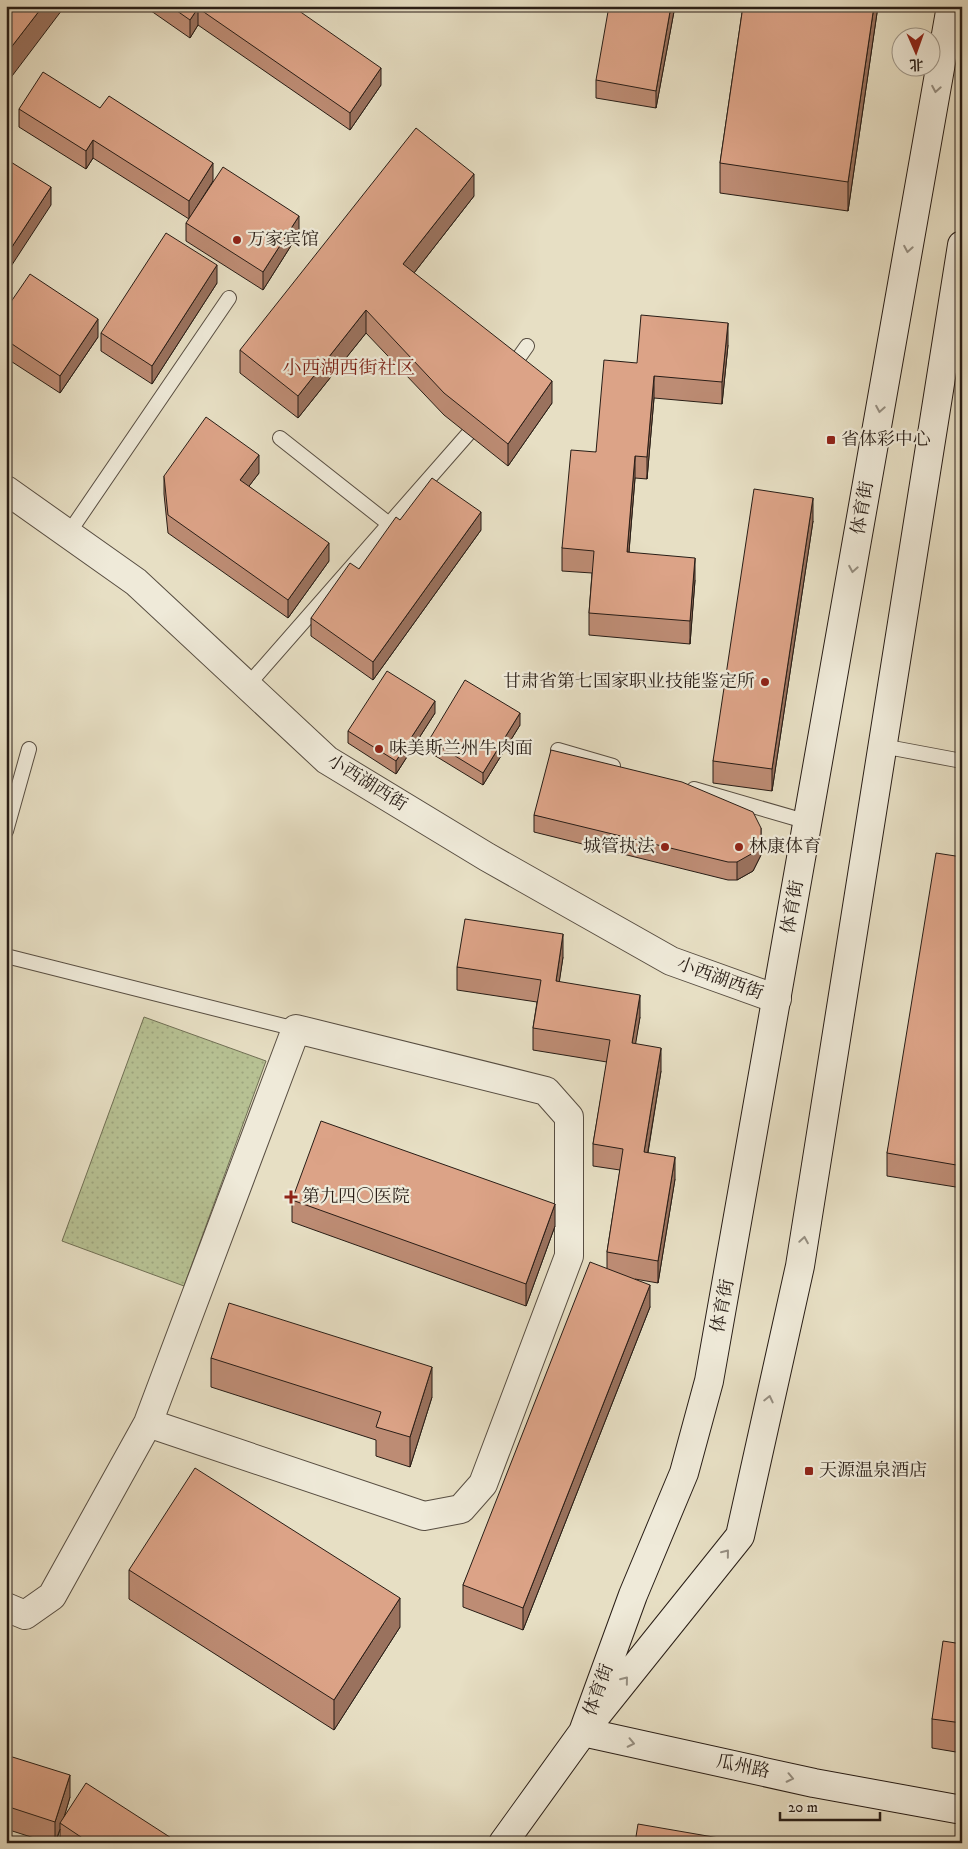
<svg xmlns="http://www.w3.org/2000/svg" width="968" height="1849" viewBox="0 0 968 1849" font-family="'IM FELL DW Pica','Noto Serif SC',serif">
<defs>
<pattern id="park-dots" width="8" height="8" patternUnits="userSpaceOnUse" patternTransform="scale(1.25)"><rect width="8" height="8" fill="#b7c193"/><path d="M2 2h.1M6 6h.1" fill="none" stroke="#9da57e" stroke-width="1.8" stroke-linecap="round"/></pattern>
</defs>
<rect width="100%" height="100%" fill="#e7dfc4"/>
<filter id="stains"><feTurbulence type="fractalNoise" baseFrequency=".004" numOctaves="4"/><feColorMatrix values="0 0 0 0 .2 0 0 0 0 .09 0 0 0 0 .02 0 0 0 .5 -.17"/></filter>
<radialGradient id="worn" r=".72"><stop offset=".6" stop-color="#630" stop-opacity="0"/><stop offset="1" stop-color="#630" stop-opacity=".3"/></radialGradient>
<!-- park -->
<path fill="url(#park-dots)" stroke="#706f54" d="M 144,1017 L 266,1061 L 184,1286 L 62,1241 Z"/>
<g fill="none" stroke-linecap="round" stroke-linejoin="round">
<defs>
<path id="lane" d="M 510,370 L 527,346
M 280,438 L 389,524
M 68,534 L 229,298
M 247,686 L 468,434
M 882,746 L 962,761
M 558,750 L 613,766
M 694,789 L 808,822
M 6,831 L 29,749
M 6,956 L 296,1029"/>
<path id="street" d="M 6,490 L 136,582 L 327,760 L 487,857 L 671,961 L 777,999
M 6,1607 L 25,1615 L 52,1596 L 148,1423 L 296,1029 L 546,1091 L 569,1117 L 569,1256 L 483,1484 L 461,1509 L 424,1516 L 148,1423"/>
<path id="secondary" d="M 583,1732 L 633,1595 L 684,1473 L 709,1381 L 951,6
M 583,1732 L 814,1783 L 962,1810
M 503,1843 L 583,1732 L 740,1536 L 800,1266 L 962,245"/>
</defs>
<!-- lane casing -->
<use href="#lane" stroke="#584e42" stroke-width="16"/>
<!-- street casing -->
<use href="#street" stroke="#584e42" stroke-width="30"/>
<!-- secondary casing -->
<use href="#secondary" stroke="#281d16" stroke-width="30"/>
<!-- lane -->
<use href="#lane" stroke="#efead9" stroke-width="14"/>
<!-- street -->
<use href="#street" stroke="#efead9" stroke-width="28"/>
<!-- secondary -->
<use href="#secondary" stroke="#efead9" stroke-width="28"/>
</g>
<!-- wall -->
<path fill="#bd8c74" stroke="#281d16" d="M 144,6 L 292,6 L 381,85 L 350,130 L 198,25 L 190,38 Z
M 675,6 L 656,108 L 596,98 L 596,80 Z
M 743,6 L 878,6 L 848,211 L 720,193 L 720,163 Z
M 19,109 L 213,181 L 189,219 L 93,158 L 86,169 L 19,127 Z
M 474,196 L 414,273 L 552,403 L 508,466 L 444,415 L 366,333 L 298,418 L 240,373 L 240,350 Z
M 186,223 L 299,233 L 263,290 L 186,241 Z
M 217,283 L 152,384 L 101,351 L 101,333 Z
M 6,309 L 98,337 L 60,393 L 6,358 Z
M 728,345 L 722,404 L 654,398 L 647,479 L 635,478 L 629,552 L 695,580 L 690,644 L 589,635 L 589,613 L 592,573 L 562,571 L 562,548 L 596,452 L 637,363 Z
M 259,473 L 249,486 L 329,561 L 288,618 L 168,533 L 164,494 L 164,476 Z
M 400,520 L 481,530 L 373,680 L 311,636 L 311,618 L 359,569 Z
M 813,521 L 772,791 L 713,783 L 713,761 Z
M 435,713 L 396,774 L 348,743 L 348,731 Z
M 520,725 L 483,785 L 429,752 L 429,740 Z
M 534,815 L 761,855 L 753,871 L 737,880 L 728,880 L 534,832 Z
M 962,857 L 962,1188 L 887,1176 L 887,1153 Z
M 563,957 L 559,982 L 640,1017 L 635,1044 L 661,1071 L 648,1153 L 675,1179 L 658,1283 L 635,1279 L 650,1307 L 523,1630 L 463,1607 L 463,1585 L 607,1268 L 607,1252 L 620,1170 L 593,1166 L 593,1144 L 607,1062 L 533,1050 L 533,1028 L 537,1002 L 457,990 L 457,967 Z
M 292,1200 L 555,1226 L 526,1306 L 292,1222 Z
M 211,1358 L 432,1397 L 410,1467 L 376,1456 L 376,1440 L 211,1387 Z
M 129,1570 L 400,1627 L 334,1730 L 129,1599 Z
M 962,1644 L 962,1753 L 932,1748 L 932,1719 Z
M 6,1755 L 70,1797 L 64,1817 L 179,1843 L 63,1843 L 60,1841 L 60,1829 L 56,1843 L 50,1843 L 6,1829 Z"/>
<!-- shaded-wall -->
<path fill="#9a725e" stroke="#281d16" d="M 43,6 L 65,6 L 6,84 L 6,54 Z
M 671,6 L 675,6 L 656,108 L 656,91 Z
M 874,6 L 878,6 L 848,211 L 848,182 Z
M 198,8 L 198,25 L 190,38 L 190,20 Z
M 381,68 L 381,85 L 350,130 L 350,113 Z
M 93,140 L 93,158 L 86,169 L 86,151 Z
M 213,163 L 213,181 L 189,219 L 189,201 Z
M 474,174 L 474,196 L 403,287 L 403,264 Z
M 51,187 L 51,205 L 6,274 L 6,256 Z
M 299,216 L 299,233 L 263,290 L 263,272 Z
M 217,265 L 217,283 L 152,384 L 152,366 Z
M 366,310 L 366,333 L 298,418 L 298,396 Z
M 98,319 L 98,337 L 60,393 L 60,376 Z
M 728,323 L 728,345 L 722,404 L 722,382 Z
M 654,376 L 654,398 L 647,479 L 647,457 Z
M 552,381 L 552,403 L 508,466 L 508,444 Z
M 259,455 L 259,473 L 240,498 L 240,480 Z
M 635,456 L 635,478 L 627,575 L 627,552 Z
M 813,498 L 813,521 L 772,791 L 772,769 Z
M 481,512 L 481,530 L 373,680 L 373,662 Z
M 329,543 L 329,561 L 288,618 L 288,600 Z
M 695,558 L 695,580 L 690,644 L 690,621 Z
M 435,701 L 435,713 L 396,774 L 396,761 Z
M 520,713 L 520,725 L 483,785 L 483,773 Z
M 761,828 L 761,855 L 753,871 L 737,880 L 737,862 Z
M 563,934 L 563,957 L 556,1004 L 556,981 Z
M 640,995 L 640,1017 L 632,1066 L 632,1043 Z
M 661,1048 L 661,1071 L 644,1175 L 644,1152 Z
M 675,1157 L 675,1179 L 658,1283 L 658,1261 Z
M 555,1204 L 555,1226 L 526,1306 L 526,1284 Z
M 650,1285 L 650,1307 L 523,1630 L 523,1608 Z
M 432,1367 L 432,1397 L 410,1467 L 410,1437 Z
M 400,1598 L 400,1627 L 334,1730 L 334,1700 Z
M 70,1775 L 70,1797 L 62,1824 L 60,1823 L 60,1829 L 55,1843 L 55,1822 Z"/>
<!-- building -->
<path fill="#dca387" stroke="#281d16" d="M 6,6 L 43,6 L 6,54 Z
M 170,6 L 292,6 L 381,68 L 350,113 L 198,8 L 190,20 Z
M 609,6 L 671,6 L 656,91 L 596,80 Z
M 743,6 L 874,6 L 848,182 L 720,163 Z
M 43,72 L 100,108 L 109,96 L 213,163 L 189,201 L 93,140 L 86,151 L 19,109 Z
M 416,128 L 474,174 L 403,264 L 552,381 L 508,444 L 444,393 L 366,310 L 298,396 L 240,350 Z
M 6,159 L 51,187 L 6,256 Z
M 223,167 L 299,216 L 263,272 L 186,223 Z
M 166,233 L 217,265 L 152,366 L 101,333 Z
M 30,274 L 98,319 L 60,376 L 6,340 L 6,309 Z
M 641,315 L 728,323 L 722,382 L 654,376 L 647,457 L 635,456 L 627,552 L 695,558 L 690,621 L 589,613 L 594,551 L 562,548 L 571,450 L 596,452 L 604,360 L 637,363 Z
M 206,417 L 259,455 L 240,480 L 329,543 L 288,600 L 168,515 L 164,476 Z
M 432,478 L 481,512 L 373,662 L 311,618 L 350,563 L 359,569 L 396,517 L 400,520 Z
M 754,489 L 813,498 L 772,769 L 713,761 Z
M 387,671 L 435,701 L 396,761 L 348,731 Z
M 465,680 L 520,713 L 483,773 L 429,740 Z
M 551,750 L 682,782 L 753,812 L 761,828 L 761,838 L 753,853 L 737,862 L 728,862 L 534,815 Z
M 936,853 L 962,857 L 962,1166 L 887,1153 Z
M 465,919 L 563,934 L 556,981 L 640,995 L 632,1043 L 661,1048 L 644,1152 L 675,1157 L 658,1261 L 607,1252 L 623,1149 L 593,1144 L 610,1040 L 533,1028 L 541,980 L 457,967 Z
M 321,1121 L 555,1204 L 526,1284 L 292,1200 Z
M 590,1262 L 650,1285 L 523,1608 L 463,1585 Z
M 229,1303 L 432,1367 L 410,1437 L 376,1427 L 381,1412 L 211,1358 Z
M 195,1468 L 400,1598 L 334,1700 L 129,1570 Z
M 943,1641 L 962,1644 L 962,1723 L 932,1719 Z
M 6,1755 L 70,1775 L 55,1822 L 6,1806 Z
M 86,1783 L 179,1843 L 90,1843 L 60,1823 Z
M 638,1824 L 748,1843 L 635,1843 Z"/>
<!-- one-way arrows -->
<defs><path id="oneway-chevron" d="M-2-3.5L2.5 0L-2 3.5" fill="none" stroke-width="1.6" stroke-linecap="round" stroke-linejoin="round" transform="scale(1.25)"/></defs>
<g stroke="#958e81">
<use href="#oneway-chevron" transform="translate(936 89) rotate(100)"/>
<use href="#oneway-chevron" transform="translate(908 249) rotate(100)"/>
<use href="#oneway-chevron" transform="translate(880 409) rotate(100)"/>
<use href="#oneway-chevron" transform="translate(853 569) rotate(100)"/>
<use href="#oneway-chevron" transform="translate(804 1240) rotate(-81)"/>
<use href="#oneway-chevron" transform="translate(769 1399) rotate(-77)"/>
<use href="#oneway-chevron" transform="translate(726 1553) rotate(-51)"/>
<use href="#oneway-chevron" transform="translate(625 1680) rotate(-51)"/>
<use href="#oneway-chevron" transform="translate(631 1743) rotate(12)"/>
<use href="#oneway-chevron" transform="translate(790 1778) rotate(12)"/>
</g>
<!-- markers -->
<g fill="#8f2418" stroke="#efead9" stroke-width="2">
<circle cx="237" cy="240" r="5"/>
<rect x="826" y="435" width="10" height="10" rx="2.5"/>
<circle cx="765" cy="682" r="5"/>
<circle cx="379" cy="749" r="5"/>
<circle cx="665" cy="847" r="5"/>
<circle cx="739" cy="847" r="5"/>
<path d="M288.5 1189.5h5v5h5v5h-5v5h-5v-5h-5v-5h5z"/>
<rect x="804" y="1466" width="10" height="10" rx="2.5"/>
</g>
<g text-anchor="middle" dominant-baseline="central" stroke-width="4.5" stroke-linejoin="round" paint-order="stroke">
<!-- poi labels -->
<g font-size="18" fill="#281d16" stroke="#efead9" text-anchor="start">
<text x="247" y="240">万家宾馆</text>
<text x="841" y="440">省体彩中心</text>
<text x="755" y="682" text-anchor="end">甘肃省第七国家职业技能鉴定所</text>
<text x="389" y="749">味美斯兰州牛肉面</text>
<text x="655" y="847" text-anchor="end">城管执法</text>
<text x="749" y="847">林康体育</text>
<text x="302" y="1197">第九四〇医院</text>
<text x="819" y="1471">天源温泉酒店</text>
</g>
<!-- street labels -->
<g font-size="18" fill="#281d16" stroke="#efead9">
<text transform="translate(863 508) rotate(-80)">体育街</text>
<text transform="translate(367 783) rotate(32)">小西湖西街</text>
<text transform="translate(793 907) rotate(-80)">体育街</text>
<text transform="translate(720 979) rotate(20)">小西湖西街</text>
<text transform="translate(723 1306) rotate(-79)">体育街</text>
<text transform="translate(599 1690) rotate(-70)">体育街</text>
<text transform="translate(743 1767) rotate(12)">瓜州路</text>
</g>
<!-- neighbourhood labels -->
<g font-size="19" fill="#7a1f14" stroke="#efead9">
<text x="349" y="368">小西湖西街社区</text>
</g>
</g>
<!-- margin -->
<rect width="968" height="1849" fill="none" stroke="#e7dfc4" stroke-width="25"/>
<rect x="8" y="8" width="953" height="1834" fill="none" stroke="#281d16" stroke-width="2.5"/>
<rect x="12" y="12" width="943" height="1824" fill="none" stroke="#281d16"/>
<!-- north arrow -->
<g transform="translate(916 52) rotate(178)"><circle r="24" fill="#efead9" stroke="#9f988b"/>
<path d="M0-4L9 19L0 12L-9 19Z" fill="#8f2418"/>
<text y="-8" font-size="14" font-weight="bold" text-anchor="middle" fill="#281d16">北</text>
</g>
<!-- scale -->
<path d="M780 1812v8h100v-8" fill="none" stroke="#281d16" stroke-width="2.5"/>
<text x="788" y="1812" font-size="15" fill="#281d16" stroke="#efead9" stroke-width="4" paint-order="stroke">20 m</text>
<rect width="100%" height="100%" filter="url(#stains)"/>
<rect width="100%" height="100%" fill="url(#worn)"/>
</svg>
